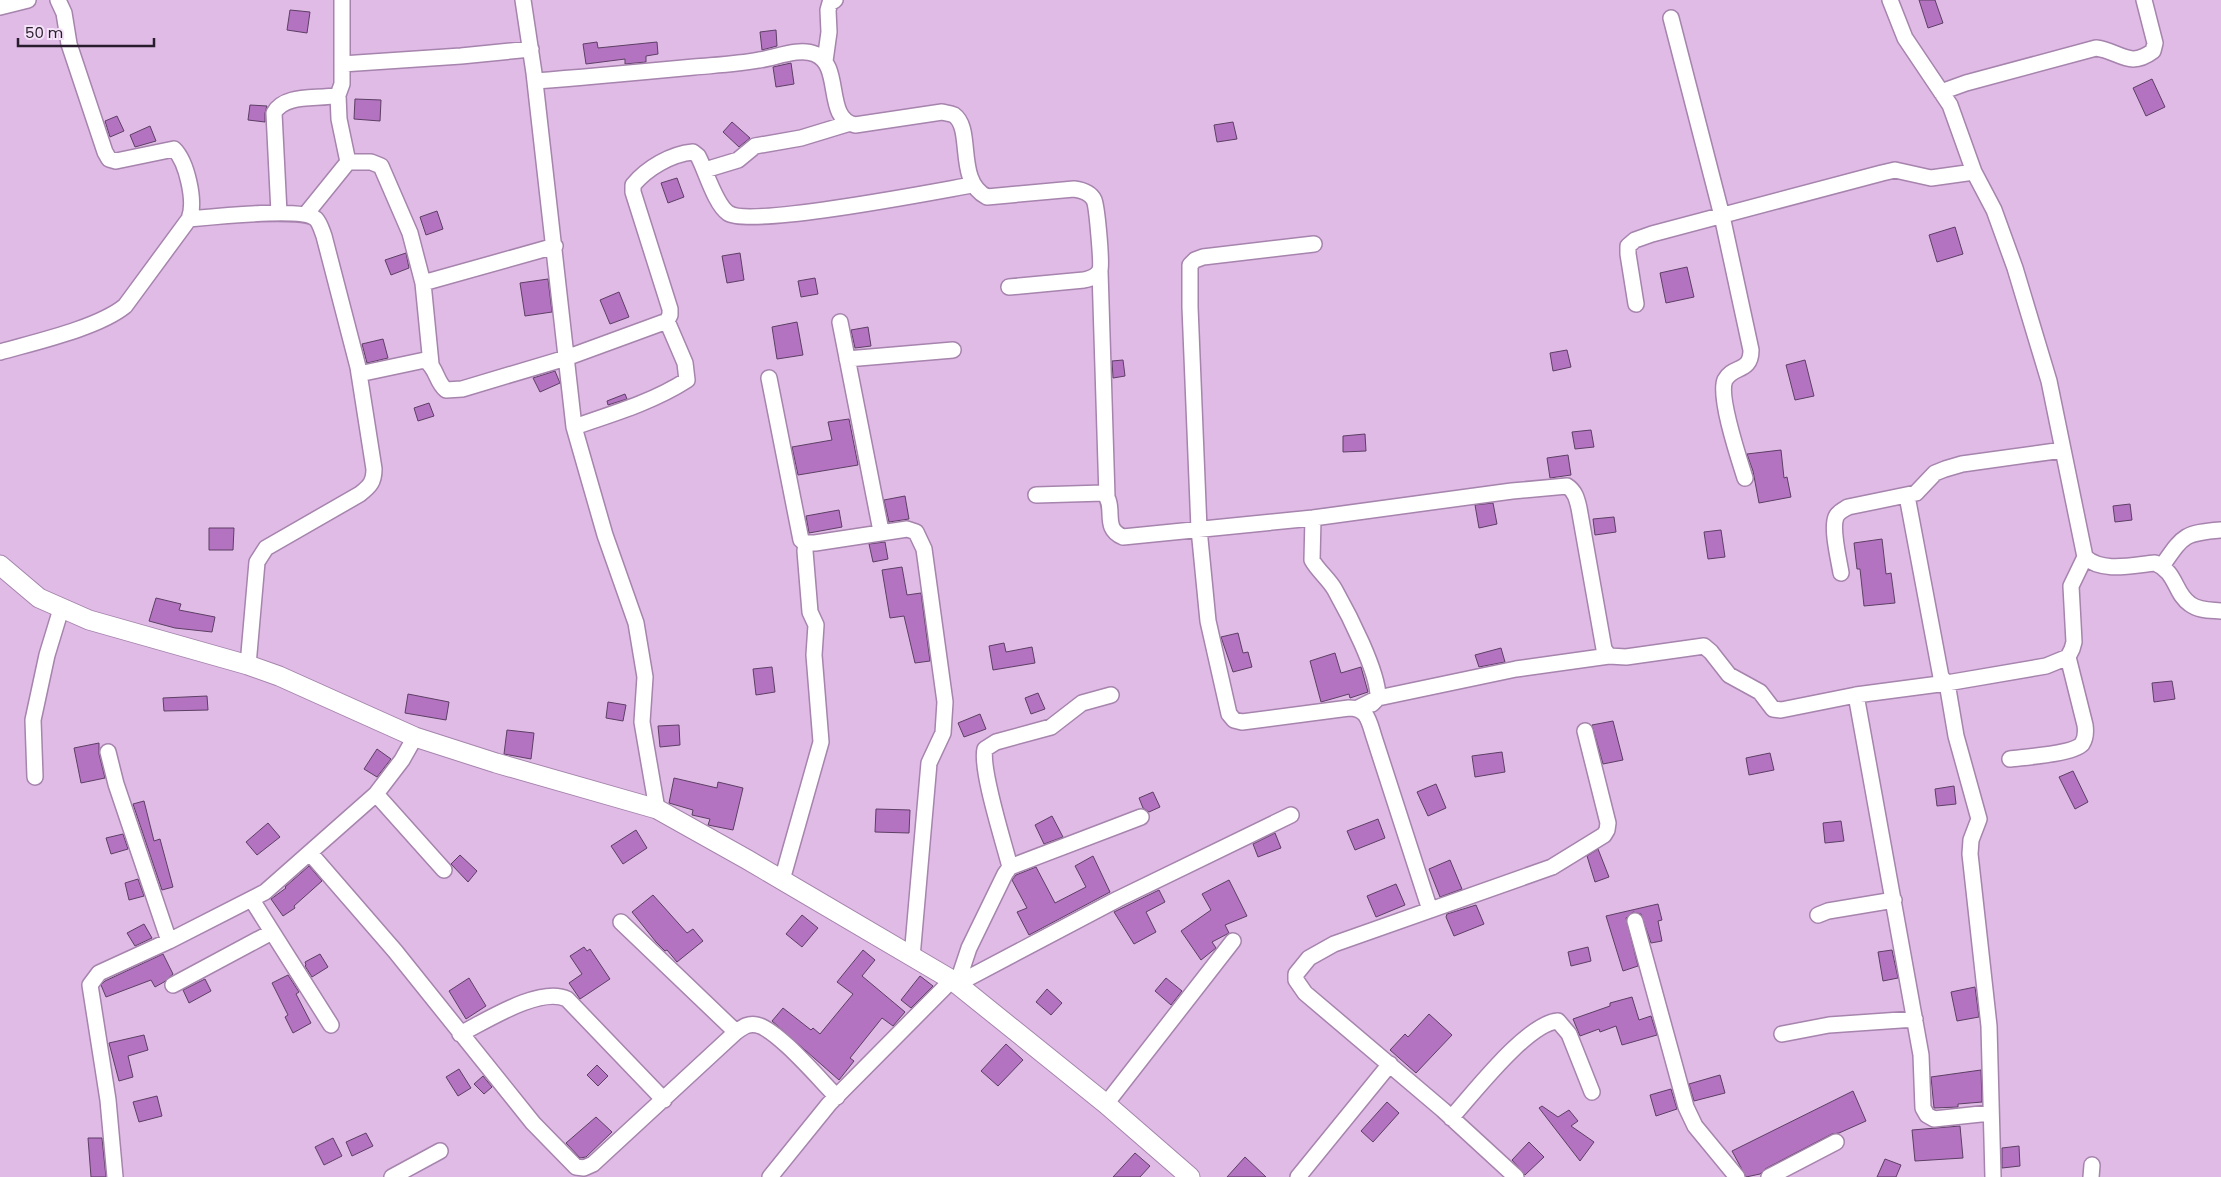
<svg xmlns="http://www.w3.org/2000/svg" width="2221" height="1177" viewBox="0 0 2221 1177" font-family="Poppins,sans-serif">
<rect width="100%" height="100%" fill="#dfbbe6"/>
<!-- building -->
<path fill="#b373c1" stroke="#5d3f64" d="M 1919,0 L 1935,0 L 1943,23 L 1928,28 Z
M 290,10 L 310,12 L 307,33 L 287,30 Z
M 776,30 L 777,46 L 762,50 L 760,32 Z
M 597,42 L 598,48 L 657,42 L 658,54 L 646,56 L 646,62 L 625,64 L 625,59 L 586,64 L 583,44 Z
M 791,63 L 794,84 L 776,87 L 773,67 Z
M 2152,79 L 2165,107 L 2146,116 L 2133,88 Z
M 355,99 L 381,100 L 380,121 L 354,119 Z
M 250,105 L 267,106 L 265,113 L 265,122 L 248,120 Z
M 117,116 L 124,131 L 110,137 L 105,121 Z
M 732,122 L 750,138 L 739,147 L 723,132 Z
M 1233,122 L 1237,139 L 1217,142 L 1214,125 Z
M 150,126 L 156,141 L 135,147 L 130,135 Z
M 677,178 L 684,197 L 668,203 L 661,183 Z
M 437,211 L 443,229 L 426,235 L 420,217 Z
M 1955,227 L 1963,254 L 1937,262 L 1929,235 Z
M 406,253 L 409,268 L 391,275 L 385,260 Z
M 740,253 L 744,280 L 727,283 L 722,256 Z
M 1687,267 L 1694,297 L 1666,303 L 1660,273 Z
M 815,278 L 818,294 L 801,297 L 798,281 Z
M 548,279 L 552,312 L 525,316 L 520,283 Z
M 619,292 L 629,317 L 610,324 L 600,300 Z
M 797,322 L 803,355 L 777,359 L 772,327 Z
M 868,327 L 871,346 L 855,348 L 851,330 Z
M 383,339 L 388,358 L 367,363 L 362,344 Z
M 1567,350 L 1571,367 L 1553,371 L 1550,353 Z
M 1123,360 L 1125,376 L 1113,378 L 1112,361 Z
M 1805,360 L 1814,396 L 1795,400 L 1786,365 Z
M 555,371 L 560,383 L 540,392 L 533,378 Z
M 625,394 L 627,399 L 608,405 L 607,401 Z
M 429,403 L 434,416 L 418,421 L 414,408 Z
M 849,419 L 858,465 L 798,475 L 792,447 L 832,440 L 828,422 Z
M 1591,430 L 1594,447 L 1575,449 L 1572,432 Z
M 1365,434 L 1366,451 L 1343,452 L 1343,436 Z
M 1781,450 L 1784,478 L 1787,477 L 1791,497 L 1759,503 L 1753,471 L 1747,454 Z
M 1568,455 L 1571,475 L 1550,478 L 1547,458 Z
M 905,496 L 909,519 L 889,522 L 884,500 Z
M 1493,503 L 1497,524 L 1479,528 L 1475,505 Z
M 2130,504 L 2132,520 L 2115,522 L 2113,506 Z
M 839,510 L 842,527 L 809,533 L 806,516 Z
M 1614,517 L 1616,532 L 1595,535 L 1593,519 Z
M 209,528 L 234,528 L 233,550 L 209,550 Z
M 1721,530 L 1725,557 L 1708,559 L 1704,532 Z
M 1882,539 L 1886,574 L 1891,573 L 1895,603 L 1864,606 L 1860,569 L 1857,569 L 1854,543 Z
M 885,542 L 888,559 L 873,562 L 869,544 Z
M 902,567 L 907,595 L 921,593 L 930,661 L 915,663 L 904,616 L 890,618 L 882,570 Z
M 156,598 L 181,604 L 179,610 L 215,617 L 212,632 L 175,628 L 149,621 Z
M 1238,633 L 1243,653 L 1248,652 L 1252,667 L 1233,672 L 1221,637 Z
M 1004,643 L 1006,652 L 1032,647 L 1035,663 L 993,670 L 989,646 Z
M 1501,648 L 1505,662 L 1479,667 L 1475,655 Z
M 1335,653 L 1341,673 L 1361,667 L 1368,692 L 1350,698 L 1349,694 L 1321,702 L 1310,661 Z
M 772,667 L 775,692 L 756,695 L 753,669 Z
M 2172,681 L 2175,699 L 2154,702 L 2152,683 Z
M 1038,693 L 1045,709 L 1031,714 L 1025,698 Z
M 408,694 L 449,702 L 446,720 L 405,713 Z
M 207,696 L 208,710 L 164,711 L 163,698 Z
M 608,702 L 626,705 L 623,721 L 606,718 Z
M 980,714 L 986,729 L 964,737 L 958,723 Z
M 1613,721 L 1623,760 L 1603,764 L 1592,725 Z
M 679,725 L 680,745 L 660,747 L 658,726 Z
M 507,730 L 534,733 L 531,759 L 504,754 Z
M 99,743 L 99,754 L 105,778 L 81,783 L 74,748 Z
M 377,749 L 391,759 L 377,777 L 364,769 Z
M 1502,752 L 1505,772 L 1475,777 L 1472,756 Z
M 1770,753 L 1774,770 L 1749,775 L 1746,758 Z
M 2073,771 L 2088,802 L 2075,809 L 2059,777 Z
M 674,778 L 717,788 L 718,782 L 743,788 L 733,830 L 708,825 L 710,819 L 692,815 L 693,810 L 669,803 Z
M 1436,784 L 1446,808 L 1428,816 L 1417,792 Z
M 1954,786 L 1956,804 L 1937,806 L 1935,789 Z
M 1153,792 L 1160,807 L 1149,812 L 1143,808 L 1139,798 Z
M 144,801 L 154,841 L 160,839 L 173,887 L 162,890 L 133,804 Z
M 876,809 L 910,810 L 909,833 L 875,832 Z
M 1052,816 L 1063,837 L 1044,844 L 1035,825 Z
M 1378,819 L 1385,838 L 1355,850 L 1347,831 Z
M 1841,821 L 1844,841 L 1825,843 L 1823,823 Z
M 268,823 L 280,837 L 257,855 L 246,842 Z
M 636,830 L 647,848 L 623,864 L 611,846 Z
M 1275,833 L 1281,848 L 1258,857 L 1253,844 Z
M 123,834 L 128,849 L 111,854 L 106,838 Z
M 1598,849 L 1609,877 L 1595,882 L 1587,856 Z
M 460,855 L 477,871 L 468,882 L 451,864 Z
M 1093,856 L 1110,892 L 1029,935 L 1017,912 L 1027,908 L 1012,880 L 1016,875 L 1036,867 L 1055,903 L 1086,887 L 1075,866 Z
M 1450,860 L 1462,889 L 1440,897 L 1429,869 Z
M 309,866 L 322,881 L 294,906 L 295,908 L 283,916 L 271,899 L 286,888 L 285,887 Z
M 138,879 L 144,896 L 129,900 L 125,883 Z
M 1229,880 L 1247,916 L 1225,925 L 1229,933 L 1212,942 L 1216,948 L 1201,960 L 1181,931 L 1211,910 L 1202,894 Z
M 1396,884 L 1405,905 L 1376,917 L 1367,896 Z
M 1159,890 L 1165,902 L 1146,912 L 1156,932 L 1134,944 L 1114,912 Z
M 653,895 L 687,933 L 693,929 L 703,941 L 677,962 L 667,950 L 665,951 L 656,942 L 632,912 Z
M 1658,904 L 1662,920 L 1658,921 L 1662,941 L 1651,943 L 1641,914 L 1633,912 L 1626,918 L 1638,966 L 1623,971 L 1606,916 Z
M 1476,905 L 1484,924 L 1454,936 L 1446,917 L 1447,914 Z
M 802,915 L 818,928 L 802,947 L 786,934 Z
M 144,924 L 152,938 L 135,946 L 127,933 Z
M 584,947 L 587,951 L 590,949 L 610,979 L 580,999 L 569,983 L 582,974 L 570,956 Z
M 1588,947 L 1591,961 L 1571,966 L 1568,952 Z
M 863,950 L 875,960 L 862,976 L 905,1012 L 893,1026 L 882,1018 L 850,1058 L 854,1061 L 839,1080 L 772,1021 L 783,1008 L 811,1030 L 813,1028 L 820,1034 L 853,994 L 837,982 Z
M 1892,950 L 1898,978 L 1883,981 L 1878,952 Z
M 163,954 L 173,974 L 164,982 L 155,987 L 151,980 L 106,997 L 101,985 L 105,981 Z
M 320,954 L 328,967 L 312,977 L 305,966 L 306,965 L 305,962 Z
M 288,975 L 299,992 L 296,994 L 311,1023 L 293,1033 L 285,1017 L 288,1015 L 272,983 Z
M 920,976 L 933,986 L 911,1008 L 901,1000 Z
M 469,978 L 486,1006 L 466,1019 L 449,991 Z
M 1166,978 L 1182,991 L 1171,1005 L 1155,991 Z
M 205,979 L 211,991 L 189,1003 L 183,990 Z
M 1975,987 L 1979,1017 L 1957,1021 L 1951,992 Z
M 1047,989 L 1062,1003 L 1051,1015 L 1036,1002 Z
M 1632,997 L 1639,1020 L 1651,1016 L 1657,1035 L 1622,1045 L 1616,1026 L 1600,1032 L 1599,1029 L 1580,1036 L 1573,1019 L 1610,1006 L 1610,1003 Z
M 1429,1014 L 1452,1035 L 1416,1073 L 1390,1050 L 1405,1034 L 1408,1037 Z
M 144,1035 L 148,1050 L 128,1056 L 133,1077 L 119,1081 L 109,1043 Z
M 1006,1044 L 1023,1060 L 998,1086 L 981,1071 Z
M 597,1065 L 608,1076 L 598,1086 L 587,1075 Z
M 459,1069 L 471,1088 L 458,1096 L 446,1077 Z
M 1981,1070 L 1982,1102 L 1958,1104 L 1958,1107 L 1934,1108 L 1931,1077 Z
M 1720,1075 L 1725,1093 L 1694,1101 L 1689,1084 Z
M 483,1076 L 492,1087 L 484,1094 L 474,1084 Z
M 1671,1089 L 1677,1109 L 1656,1116 L 1650,1095 Z
M 1853,1091 L 1866,1121 L 1839,1133 L 1832,1134 L 1765,1169 L 1760,1174 L 1746,1177 L 1732,1151 Z
M 157,1096 L 162,1116 L 139,1122 L 133,1102 Z
M 1387,1102 L 1399,1113 L 1373,1142 L 1361,1131 Z
M 1542,1106 L 1558,1117 L 1569,1110 L 1578,1121 L 1571,1126 L 1594,1142 L 1580,1161 L 1539,1108 Z
M 596,1117 L 612,1132 L 586,1157 L 580,1158 L 566,1143 Z
M 1960,1126 L 1963,1158 L 1915,1161 L 1912,1130 Z
M 366,1133 L 373,1146 L 352,1156 L 346,1142 Z
M 88,1138 L 102,1138 L 106,1177 L 91,1177 Z
M 333,1138 L 342,1156 L 324,1165 L 315,1147 Z
M 1529,1142 L 1544,1157 L 1525,1175 L 1512,1160 Z
M 2019,1146 L 2020,1166 L 2002,1168 L 2002,1148 Z
M 1135,1153 L 1150,1166 L 1140,1177 L 1113,1177 Z
M 1245,1157 L 1266,1177 L 1227,1177 Z
M 1885,1159 L 1901,1165 L 1896,1177 L 1877,1177 Z"/>
<g fill="none" stroke-linecap="round" stroke-linejoin="round">
<defs>
<path id="minor" d="M 523,0 L 534,73 L 574,427 L 605,535 L 636,623 L 645,677 L 642,722 L 657,809
M 1890,0 L 1905,38 L 1950,105 L 1974,172 L 1994,210 L 2015,268 L 2049,381 L 2085,557 C 2102,573 2133,565 2155,563 C 2177,572 2174,593 2190,604 C 2199,611 2211,610 2221,611
M 0,7 L 28,0
M 1671,18 L 1722,216 L 1751,350 C 1751,373 1733,365 1725,380 C 1718,396 1739,459 1745,478
M 825,61 L 829,32 L 828,10 L 830,3 L 835,0
M 342,64 L 461,56 L 531,49
M 535,81 C 588,77 641,72 694,67 C 716,65 738,64 759,60 C 775,58 799,47 815,54 C 843,65 824,119 855,125 L 942,112 C 946,113 950,113 954,115 C 974,129 955,181 987,197 L 1074,189 C 1082,190 1090,192 1094,200 C 1097,206 1102,264 1100,270 C 1097,277 1089,279 1084,280 L 1009,287
M 1941,92 L 1966,83 L 2096,48 C 2120,51 2129,69 2153,51 L 2155,43 L 2144,0
M 348,162 L 371,162 L 381,166 L 410,233 L 423,283 L 431,364
M 705,170 L 738,160 L 755,146 L 801,138 L 847,124
M 279,213 L 274,113 C 285,93 318,100 338,95 L 342,84 L 342,0
M 306,214 L 348,162 L 339,119 L 338,95
M 189,219 C 210,217 303,207 316,219 C 320,223 322,231 324,236 L 358,367 L 374,469 C 374,482 370,486 360,494 L 266,548 L 257,562 L 248,665
M 1314,244 L 1203,257 L 1195,260 L 1190,265 L 1190,307 L 1199,529 L 1208,621 L 1229,714 L 1234,720 L 1242,722 L 1349,708 C 1368,708 1369,722 1374,737 L 1430,910
M 1100,271 L 1107,497
M 423,283 L 555,246
M 1636,304 L 1628,254 L 1628,246 L 1635,240 L 1652,234 L 1882,173 L 1895,170 L 1931,178 L 1974,172
M 840,322 L 881,531
M 0,352 C 35,342 98,328 125,306 L 189,219 C 196,202 187,162 174,149 L 116,161 L 109,159 L 105,152 L 69,44 L 64,13 L 58,0
M 847,359 L 953,350
M 359,374 L 425,360 C 437,368 436,382 446,390 L 462,389 L 566,358 L 667,321 L 670,315 L 670,309 L 633,192 L 633,185 C 647,168 671,154 693,152 L 698,156 C 706,171 715,204 728,213 C 749,228 937,191 972,185
M 769,378 L 801,540 L 806,543 L 815,543 L 907,529 L 916,532 L 924,549 L 945,702 L 943,733 L 929,763 L 912,957
M 574,427 C 612,414 653,402 687,380 L 685,363 L 667,321
M 1036,495 L 1104,493 C 1117,508 1101,528 1123,537 L 1313,518 L 1512,491 L 1567,486 C 1575,491 1577,499 1579,508 L 1604,649 L 1609,656 L 1626,657 L 1704,646 L 1711,652 L 1729,675 L 1760,692 L 1773,709 L 1781,710 L 1856,695 L 1947,683 L 2046,666 L 2068,657 L 2072,649 L 2074,642 L 2071,586 L 2085,557
M 1907,496 L 1941,677 L 1947,683 L 1956,736 L 1979,819 L 1971,840 L 1970,854 L 1989,1026 L 1993,1177
M 1313,518 L 1312,560 C 1318,571 1329,579 1335,590 C 1348,613 1379,673 1378,698 L 1372,704
M 2162,566 C 2183,536 2183,533 2221,530
M 1841,573 C 1839,560 1831,529 1836,517 C 1838,512 1843,510 1848,507 L 1916,493 L 1935,473 L 1945,469 L 1962,464 L 2063,450
M 1856,695 L 1921,1055 L 1923,1108 L 1927,1115 L 1934,1119 L 1990,1113
M 1358,708 L 1378,698 L 1516,669 L 1609,656
M 108,752 L 116,784 L 169,941
M 2010,759 C 2025,757 2073,754 2082,744 C 2086,738 2086,732 2085,725 L 2068,657
M 35,777 L 33,720 L 47,655 L 61,609
M 376,794 L 444,870
M 310,853 L 395,951 L 533,1123 L 576,1167 L 584,1168 L 593,1164 L 736,1032 C 743,1027 748,1023 757,1025 C 777,1029 820,1080 837,1097
M 1010,867 C 1004,843 980,769 985,749 L 996,742 L 1051,727 L 1082,703 L 1111,695
M 782,880 L 821,742 L 814,655 L 816,625 L 810,612 L 805,551 L 806,543
M 252,900 L 331,1025
M 1818,915 L 1828,911 L 1894,900
M 1635,921 L 1686,1107 L 1695,1126 L 1737,1177
M 621,922 L 736,1032
M 957,984 L 1118,899 L 1291,815
M 957,984 L 969,948 L 1005,874 L 1010,867 L 1141,817
M 173,985 L 272,932
M 460,1034 C 486,1021 540,986 567,999 L 664,1100
M 1782,1034 L 1829,1025 L 1915,1019
M 1106,1104 L 1233,941
M 1451,1118 C 1473,1094 1527,1023 1558,1021 L 1569,1034 L 1592,1092
M 115,1177 L 108,1100 L 90,985 L 99,973 L 169,941 L 265,892 L 376,794 L 402,760 L 415,737
M 392,1177 L 440,1151
M 770,1177 L 829,1104 L 952,980
M 1298,1177 L 1390,1064
M 1516,1177 L 1443,1110 L 1305,993 L 1296,980 L 1296,974 L 1309,958 L 1334,944 L 1552,867 L 1604,835 L 1607,830 L 1608,823 L 1585,731
M 1769,1177 L 1836,1142
M 2091,1177 L 2092,1165"/>
<path id="tertiary" d="M 0,565 L 39,598 L 89,620 L 248,665 L 279,676 L 415,737 L 496,763 L 657,809 L 748,860 L 952,980 L 1106,1104 L 1190,1177"/>
</defs>
<!-- minor casing -->
<use href="#minor" stroke="#a684ad" stroke-width="18"/>
<!-- tertiary casing -->
<use href="#tertiary" stroke="#a684ad" stroke-width="21"/>
<!-- minor -->
<use href="#minor" stroke="#fff" stroke-width="15"/>
<!-- tertiary -->
<use href="#tertiary" stroke="#fff" stroke-width="19"/>
</g>
<!-- scale -->
<path d="M18 38v8h136v-8" fill="none" stroke="#291c2c" stroke-width="2.5"/>
<text x="25" y="38" font-size="15" fill="#291c2c" stroke="#f5e3f9" stroke-width="4" paint-order="stroke">50 m</text>
</svg>
